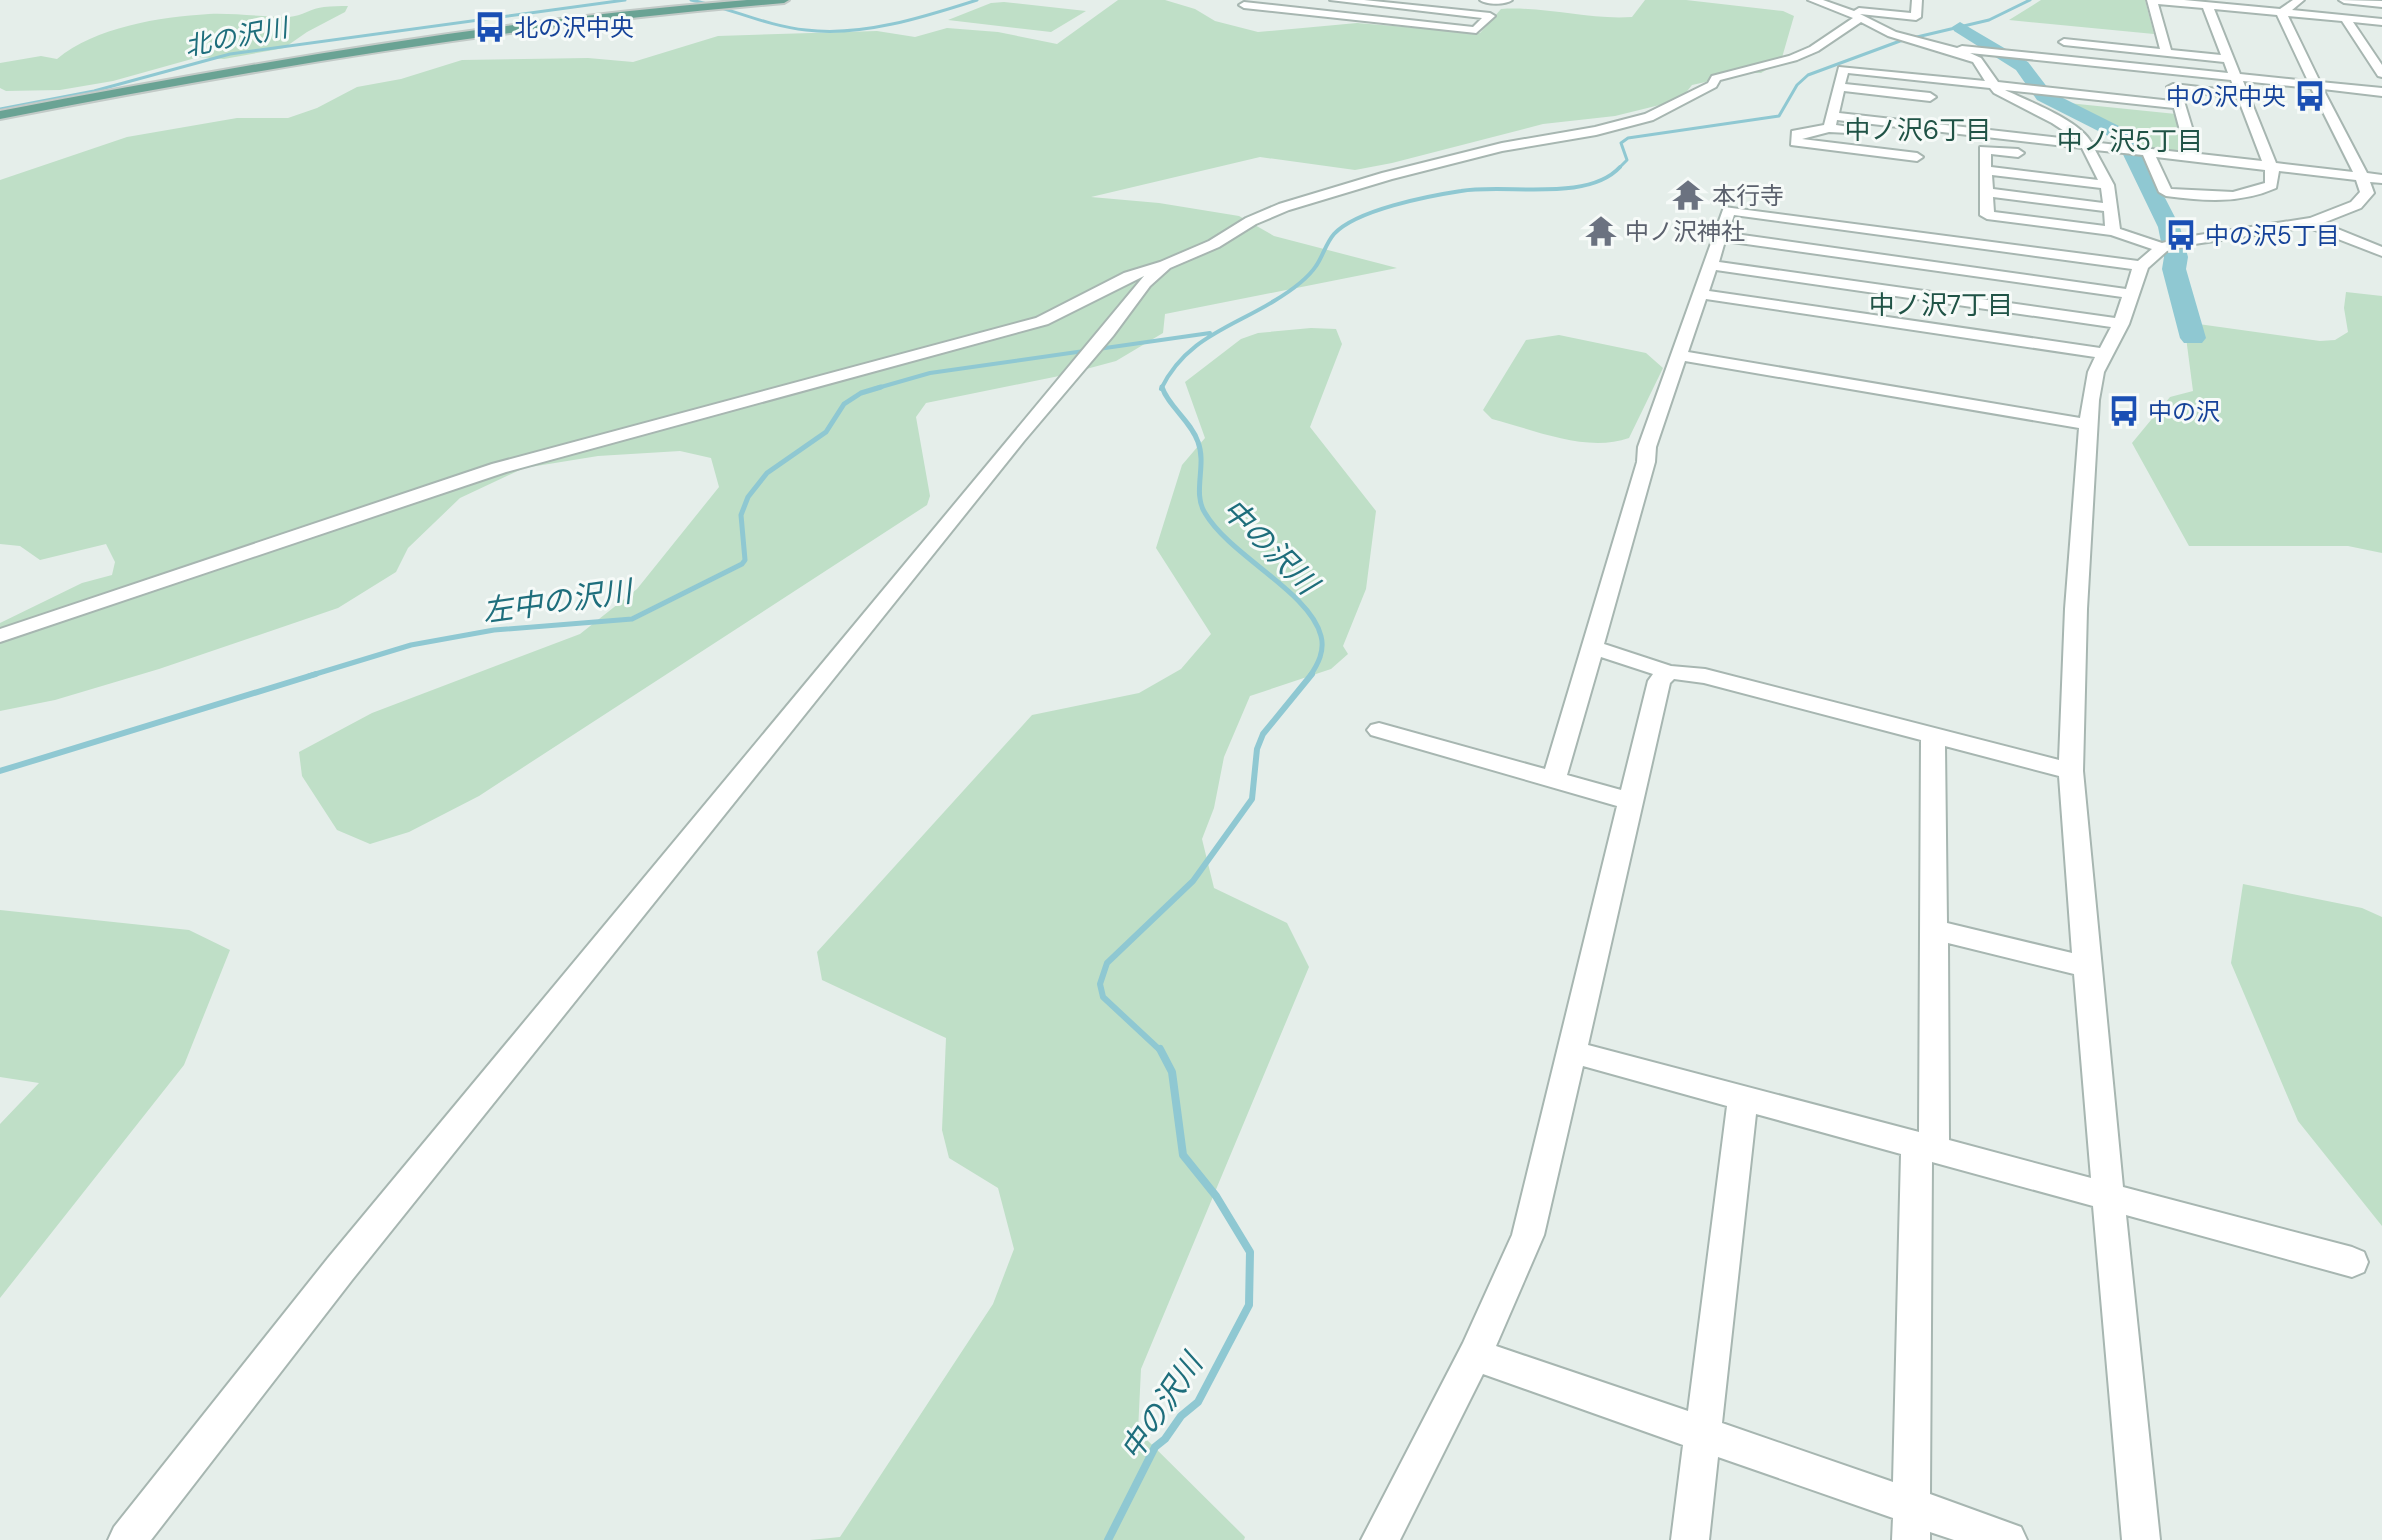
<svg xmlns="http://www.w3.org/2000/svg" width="2382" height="1540" viewBox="0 0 2382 1540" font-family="'DM Sans','Noto Sans JP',sans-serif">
<rect width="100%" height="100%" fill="#e5eeea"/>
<!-- green -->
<path fill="#bfdfc7" d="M 1118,0 L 1165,0 L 1195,9 L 1215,21 L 1258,32 L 1357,23 L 1480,33 L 1501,9 C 1545,6 1588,20 1632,17 L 1645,0 L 1686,0 L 1783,11 L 1794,16 L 1781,61 L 1761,73 L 1746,73 L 1692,85 L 1680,100 L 1615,116 L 1543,124 L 1392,163 L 1355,170 L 1260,157 L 1091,197 L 1159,203 L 1239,216 L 1274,236 L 1397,268 L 1165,314 L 1163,333 L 1116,361 L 1064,375 L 926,403 L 916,417 L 930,496 L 927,505 L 479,796 L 409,832 L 370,844 L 337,830 L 302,776 L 299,752 L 372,713 L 580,634 L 637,589 L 719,487 L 711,458 L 680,451 L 598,456 L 524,468 L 460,498 L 408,548 L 396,572 L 338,608 L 159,669 L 55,700 L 0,711 L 0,623 L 82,583 L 112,575 L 115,562 L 106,544 L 40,560 L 20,546 L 0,544 L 0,180 L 127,137 L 237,118 L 288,118 L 317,108 L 357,87 L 401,79 L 462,60 L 588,58 L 633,62 L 718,36 L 877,31 L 915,37 L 947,28 L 998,32 L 1057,44 Z
M 2041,0 L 2145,0 L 2154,34 L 2009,20 Z
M 1004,2 L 1086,11 L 1051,32 L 948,20 L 991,3 Z
M 348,6 L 345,12 L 307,32 L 284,48 L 224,59 L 199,57 L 113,81 L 60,90 L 6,91 L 0,88 L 0,63 L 41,56 L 57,59 C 95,27 160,17 209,14 C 235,13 262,17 289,17 C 302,16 312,8 324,7 C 332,6 340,6 348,6 Z
M 2068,103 L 2176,114 L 2186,154 L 2142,149 L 2126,130 Z
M 2346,292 L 2382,296 L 2382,553 L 2348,546 L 2189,546 L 2132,443 L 2170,397 L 2193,391 L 2184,322 L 2320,341 L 2335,340 L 2348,332 L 2344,308 Z
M 1311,328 L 1336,329 L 1342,344 L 1310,427 L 1376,511 L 1366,589 L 1343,646 L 1348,654 L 1331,669 L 1250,696 L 1224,757 L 1214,808 L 1202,839 L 1214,888 L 1287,923 L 1309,967 L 1141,1369 L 1138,1431 L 1245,1537 L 1244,1540 L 810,1540 L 840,1537 L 993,1304 L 1014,1249 L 998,1188 L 949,1158 L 942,1130 L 946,1038 L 822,980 L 817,952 L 1032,715 L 1139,693 L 1181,669 L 1211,634 L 1156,548 L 1182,465 L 1205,438 L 1185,382 L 1241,339 L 1258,333 Z
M 1559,335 L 1646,353 L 1663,368 L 1629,438 C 1586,453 1535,430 1492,419 L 1483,410 L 1526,340 Z
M 2243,884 L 2362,908 L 2382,917 L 2382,1226 L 2298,1121 L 2231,963 Z
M 0,910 L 189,930 L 230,950 L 184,1065 L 0,1298 L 0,1124 L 39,1083 L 0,1077 Z"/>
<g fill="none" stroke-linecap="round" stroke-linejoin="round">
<!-- stream-far4 -->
<path stroke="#8fc8d2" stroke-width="3" d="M 691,0 C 730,8 767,26 806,30 C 862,37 924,17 977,0
M 0,109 L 94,91 L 230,54 L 625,0
M 1618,169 L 1627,160 L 1621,143 L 1628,138 L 1779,116 L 1797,85 L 1808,75 L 1900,41 L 1989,20 L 2030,0"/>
<!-- stream-far3 -->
<path stroke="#8fc8d2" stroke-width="4" d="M 874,389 L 930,373 L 1210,333
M 1161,389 C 1186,338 1230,328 1274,301 C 1289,292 1306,281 1316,266 C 1323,256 1326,243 1334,234 C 1356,210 1428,196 1461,191 C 1505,183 1587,203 1620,167"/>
<!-- stream-far2 -->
<path stroke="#8fc8d2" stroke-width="5" d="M 1162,387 C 1168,406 1191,421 1198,442 C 1207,465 1192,493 1205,513 C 1230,556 1310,592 1321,636 C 1325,651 1318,664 1310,676
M 309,676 L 411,645 L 494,630 L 632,619 L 742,564 L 745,560 L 741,515 L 748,497 L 767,473 L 826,432 L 844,404 L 861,393 L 881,387"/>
<!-- stream-far1 -->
<path stroke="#8fc8d2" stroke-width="6" d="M 0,771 L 316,674
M 1161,1051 L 1103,997 L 1100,984 L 1107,963 L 1193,881 L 1252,799 L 1257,749 L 1263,734 L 1312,674"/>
<!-- stream -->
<path stroke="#8fc8d2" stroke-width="8" d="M 1108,1540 L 1155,1447 L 1165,1439 L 1181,1416 L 1198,1402 L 1249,1305 L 1250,1252 L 1216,1196 L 1183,1155 L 1172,1072 L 1160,1049"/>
<!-- river -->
<path fill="#8fc8d2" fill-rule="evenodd" d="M 1960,22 L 2028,62 L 2051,92 L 2131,132 L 2180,227 L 2188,257 L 2186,269 L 2206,338 L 2202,343 L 2184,343 L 2180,338 L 2162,269 L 2164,257 L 2158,227 L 2116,140 L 2037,100 L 2016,70 L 1954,31 L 1952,27 Z"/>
<defs>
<path id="minor" d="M 1330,0 L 1364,0 L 1490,13 L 1495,16 L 1476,33 L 1244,8 L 1239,5 L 1244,2 L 1473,27 L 1482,18 Z
M 1480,0 L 1512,0 C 1505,5 1487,5 1480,0 Z
M 1808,0 L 1823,0 L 1854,11 L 1859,8 L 1911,13 L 1912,0 L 1922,0 L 1921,17 L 1916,20 L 1860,14 L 1896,32 L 1957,48 L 1962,46 L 2228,73 L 2224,62 L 2064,45 L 2059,42 L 2064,39 L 2160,49 L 2147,0 L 2184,0 L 2280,9 L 2293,0 L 2304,0 L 2292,10 L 2382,19 L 2382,25 L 2353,22 L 2382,65 L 2382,77 L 2378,76 L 2342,21 L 2288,16 L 2320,82 L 2382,88 L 2382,96 L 2323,89 L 2367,173 L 2382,175 L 2382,183 L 2370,182 L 2374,193 L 2361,208 L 2323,223 L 2382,247 L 2382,256 L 2307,227 L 2188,245 L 2167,251 L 2148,268 L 2129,324 L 2104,372 L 2099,400 L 2087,609 L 2083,771 L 2123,1187 L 2352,1247 L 2364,1252 L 2368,1262 L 2364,1272 L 2352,1277 L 2126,1215 L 2160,1540 L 2122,1540 L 2093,1206 L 1932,1162 L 1930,1494 L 2021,1527 L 2027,1540 L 1954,1540 L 1930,1532 L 1930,1540 L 1892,1540 L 1893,1518 L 1718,1457 L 1709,1540 L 1671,1540 L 1683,1445 L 1483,1374 L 1400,1540 L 1361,1540 L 1463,1343 L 1512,1235 L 1617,806 L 1371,735 L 1367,730 L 1371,725 L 1379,723 L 1545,769 L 1637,462 L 1638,447 L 1724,207 L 2138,261 L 2152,249 L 2111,235 L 1987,219 L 1980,215 L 1980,147 L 2018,149 L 2024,153 L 2018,157 L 1991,154 L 1991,167 L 2098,180 L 2082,148 L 1837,120 L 1836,125 L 1849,127 L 1849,133 L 1829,132 L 1802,139 L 1917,153 L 1923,157 L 1917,161 L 1791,145 L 1792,131 L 1824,125 L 1839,67 L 1985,81 L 1973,62 L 1888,36 L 1861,22 L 1818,51 L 1797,60 L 1720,80 L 1716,87 L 1653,120 L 1596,135 L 1502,151 L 1392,179 L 1289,210 L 1256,224 L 1219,247 L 1170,268 L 1150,286 L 1113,336 L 1024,441 L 352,1280 L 151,1540 L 108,1540 L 114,1527 L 328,1258 L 1144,276 L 1048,324 L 506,472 L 0,642 L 0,629 L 492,464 L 1036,318 L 1124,273 L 1160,262 L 1209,241 L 1246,218 L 1279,204 L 1382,173 L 1502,143 L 1595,127 L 1645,114 L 1708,83 L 1712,76 L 1789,56 L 1810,47 L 1853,18 ZM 2158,4 L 2203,8 L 2221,55 L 2171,50 ZM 2214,9 L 2277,15 L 2308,81 L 2240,74 ZM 1970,53 L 2231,80 L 2235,91 L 2173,84 L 2167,87 L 2172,101 L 1998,82 L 1981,58 ZM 1848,73 L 1990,88 L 1994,93 L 2052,123 L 2078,140 L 1839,113 L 1844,91 L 1930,101 L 1936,97 L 1930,93 L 1845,84 ZM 2243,81 L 2311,88 L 2353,172 L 2276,163 ZM 2005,90 L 2174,108 L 2186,153 L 2091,142 C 2079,120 2028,101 2005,90 ZM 2181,91 L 2238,98 L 2262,161 L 2200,154 ZM 2095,150 L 2143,155 L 2159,192 L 2166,196 C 2204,201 2240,204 2276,188 L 2279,171 L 2356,180 L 2360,192 L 2351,202 L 2310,218 L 2186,237 L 2162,243 L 2120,229 L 2114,185 ZM 2156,157 L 2265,170 L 2265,183 L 2233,192 L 2171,189 ZM 1992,175 L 2101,188 L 2103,203 L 1993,189 ZM 1993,197 L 2104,211 L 2105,226 L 1994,212 ZM 1734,215 L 2132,269 L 2126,289 L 1728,233 ZM 1725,241 L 2122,297 L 2115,318 L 1719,262 ZM 1716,270 L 2111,327 L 2100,348 L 1709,291 ZM 1706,299 L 2095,357 L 2088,372 L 2080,418 L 1688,352 ZM 1685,361 L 2079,428 L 2065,609 L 2059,760 L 1705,669 L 1671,666 L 1604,644 L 1655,462 L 1656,447 ZM 1601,657 L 1653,674 L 1648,681 L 1621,790 L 1567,775 ZM 1674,679 L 1704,683 L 1921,740 L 1919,1132 L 1588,1045 L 1670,683 ZM 1945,746 L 2059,776 L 2072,953 L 1947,923 ZM 1948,943 L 2074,974 L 2091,1178 L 1949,1140 ZM 1583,1066 L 1727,1106 L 1688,1411 L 1496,1346 L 1544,1235 ZM 1756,1114 L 1901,1154 L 1893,1482 L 1722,1423 Z
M 2339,0 L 2382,1 L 2382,7 L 2344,3 Z"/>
<path id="major" d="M 747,0 L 789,0 L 784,3 C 520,25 260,68 0,119 L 0,111 C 247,64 495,20 747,0 Z"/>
</defs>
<!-- minor casing -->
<use href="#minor" stroke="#a7b6b1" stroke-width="4"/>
<!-- major casing -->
<use href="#major" stroke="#c2cac7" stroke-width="4"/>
<!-- minor -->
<use href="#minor" fill="#fff" fill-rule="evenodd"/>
<!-- major -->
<use href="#major" fill="#6aa394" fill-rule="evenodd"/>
</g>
<!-- icons -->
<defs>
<symbol id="bus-bare" viewBox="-9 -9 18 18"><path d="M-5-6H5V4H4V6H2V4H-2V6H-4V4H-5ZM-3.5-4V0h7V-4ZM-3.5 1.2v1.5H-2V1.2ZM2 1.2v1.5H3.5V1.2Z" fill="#1a4fb4" stroke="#f6faf8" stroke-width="2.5" paint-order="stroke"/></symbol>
<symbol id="temple-bare" viewBox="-9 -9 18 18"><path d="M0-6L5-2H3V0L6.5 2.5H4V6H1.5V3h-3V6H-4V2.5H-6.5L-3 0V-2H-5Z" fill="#6b7280" stroke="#f6faf8" stroke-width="2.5" paint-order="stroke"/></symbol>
</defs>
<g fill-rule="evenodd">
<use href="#bus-bare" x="468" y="5" width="44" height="44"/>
<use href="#bus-bare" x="2288" y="74" width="44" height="44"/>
<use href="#temple-bare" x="1666" y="173" width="44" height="44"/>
<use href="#temple-bare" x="1579" y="209" width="44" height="44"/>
<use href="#bus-bare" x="2159" y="213" width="44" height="44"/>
<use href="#bus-bare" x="2102" y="389" width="44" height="44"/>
</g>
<g text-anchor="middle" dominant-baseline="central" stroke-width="6" stroke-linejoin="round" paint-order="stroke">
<!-- far-transit labels -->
<g font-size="24" fill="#164399" stroke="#f6faf8" text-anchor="start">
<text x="514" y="27">北の沢中央</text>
<text x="2286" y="96" text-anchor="end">中の沢中央</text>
<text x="2205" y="235">中の沢5丁目</text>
<text x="2148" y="411">中の沢</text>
</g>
<!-- far-worship labels -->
<g font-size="24" fill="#5b616d" stroke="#f6faf8" text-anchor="start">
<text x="1712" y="195">本行寺</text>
<text x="1625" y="231">中ノ沢神社</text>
</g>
<!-- far-water labels -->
<g font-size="26" font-style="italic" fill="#1e6e7c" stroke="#f6faf8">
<text transform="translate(236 37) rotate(-11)">北の沢川</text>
</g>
<!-- far-neighbourhood labels -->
<g font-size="26" fill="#205346" stroke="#f6faf8">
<text x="1918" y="130">中ノ沢6丁目</text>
<text x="2130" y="141">中ノ沢5丁目</text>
<text x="1941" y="305">中ノ沢7丁目</text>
</g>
<!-- water labels -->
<g font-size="30" font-style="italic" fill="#1e6e7c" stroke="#f6faf8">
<text transform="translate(1270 546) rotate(45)">中の沢川</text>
<text transform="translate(557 601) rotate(-8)">左中の沢川</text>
<text transform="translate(1161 1407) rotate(-56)">中の沢川</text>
</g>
</g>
</svg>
